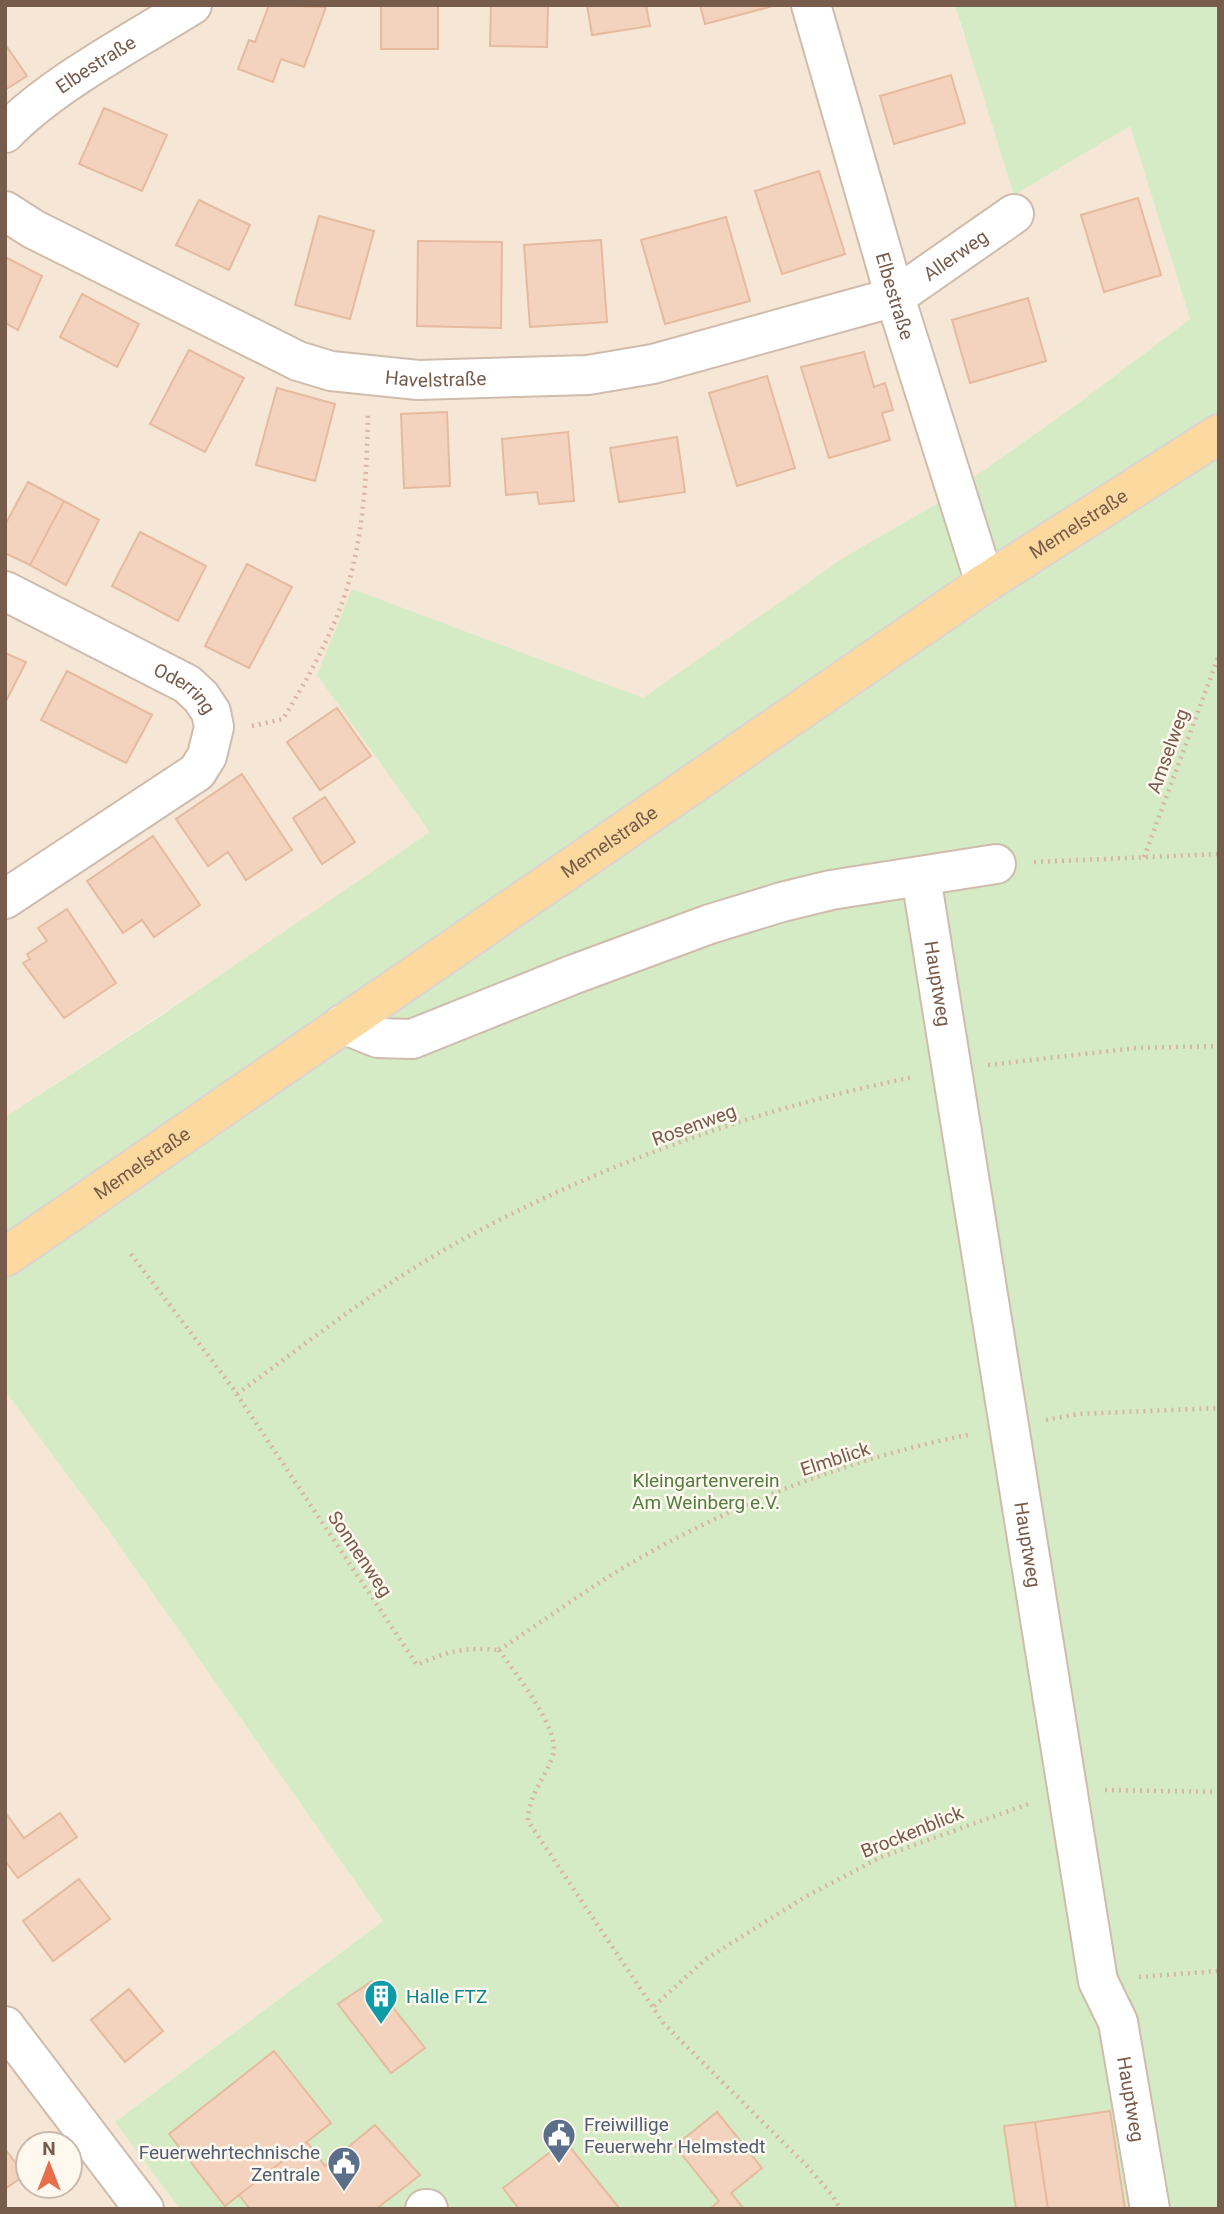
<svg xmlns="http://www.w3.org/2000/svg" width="1224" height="2214" viewBox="0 0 1224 2214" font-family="Roboto,sans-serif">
<rect width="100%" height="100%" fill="#fdf4e7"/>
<!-- residential -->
<path fill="#f5e6d5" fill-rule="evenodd" d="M 5,5 L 955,5 L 964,36 L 1130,125 L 1190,319 L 1080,402 L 936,504 L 843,558 L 643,699 L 5,1117 Z
M 5,1391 L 109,1531 L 383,1921 L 115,2122 L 180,2209 L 5,2209 ZM 28,2144 L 70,2144 L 70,2186 L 28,2186 Z"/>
<!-- green -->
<path fill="#d4ebc5" d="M 955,5 L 1219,5 L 1219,2209 L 180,2209 L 115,2122 L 383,1921 L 109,1531 L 5,1391 L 5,1117 L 159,1017 L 430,832 L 317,675 L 352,589 L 643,698 L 843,558 L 936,504 L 1080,402 L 1190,319 L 1130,126 L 1014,195 Z"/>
<!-- building -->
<path fill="#f3d3be" stroke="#e5ba9e" stroke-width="2" d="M 269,5 L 326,7 L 304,67 L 281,59 L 273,82 L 238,69 L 249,40 L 255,42 Z
M 381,5 L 438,5 L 438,49 L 381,49 Z
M 491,5 L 548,5 L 547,47 L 490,46 Z
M 587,5 L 646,5 L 650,26 L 592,35 Z
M 700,5 L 773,5 L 773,6 L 705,24 Z
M 5,44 L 27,76 L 5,90 Z
M 951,75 L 965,123 L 894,144 L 880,96 Z
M 104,108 L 167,135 L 142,191 L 79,164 Z
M 819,171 L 845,254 L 782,274 L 755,191 Z
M 1138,198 L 1161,275 L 1104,292 L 1081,215 Z
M 199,200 L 250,225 L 229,270 L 176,245 Z
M 319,216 L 374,231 L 350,319 L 295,305 Z
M 726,217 L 750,301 L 665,324 L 641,240 Z
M 601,240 L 607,322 L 530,327 L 524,245 Z
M 418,241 L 502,242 L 501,328 L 417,326 Z
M 5,257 L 42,276 L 18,330 L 5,323 Z
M 82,294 L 139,324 L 117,367 L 60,337 Z
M 1028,298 L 1046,361 L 970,383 L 952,320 Z
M 189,350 L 244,378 L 205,452 L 150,424 Z
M 864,352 L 874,387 L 885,383 L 893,410 L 882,413 L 890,440 L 829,458 L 801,367 Z
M 767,376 L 795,468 L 737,486 L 709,393 Z
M 277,388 L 335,404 L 315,481 L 256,465 Z
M 447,412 L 450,486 L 404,488 L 401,414 Z
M 568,432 L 574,501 L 539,504 L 537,492 L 506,495 L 502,439 Z
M 677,437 L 685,492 L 619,502 L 610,448 Z
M 28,482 L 64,501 L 30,565 L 5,553 L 5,525 Z
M 64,501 L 99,520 L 66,585 L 30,565 Z
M 140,532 L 206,566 L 178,621 L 112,586 Z
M 247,564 L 292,587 L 249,668 L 205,646 Z
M 5,653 L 26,662 L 5,703 Z
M 67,671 L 152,715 L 126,763 L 41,720 Z
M 337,708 L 371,756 L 320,790 L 287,742 Z
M 242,774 L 292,850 L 246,880 L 228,852 L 208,866 L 176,819 Z
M 325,797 L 355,842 L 322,864 L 293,818 Z
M 153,836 L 200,905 L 154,937 L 142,920 L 123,933 L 87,881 Z
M 67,909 L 116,983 L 64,1018 L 23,963 L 30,959 L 27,954 L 47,941 L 38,928 Z
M 5,1812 L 24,1838 L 60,1813 L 77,1837 L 18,1878 L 5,1861 Z
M 79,1879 L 110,1919 L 53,1961 L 23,1921 Z
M 372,1981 L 425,2048 L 391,2073 L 338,2004 Z
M 129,1989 L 163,2031 L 125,2062 L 91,2020 Z
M 274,2051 L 331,2123 L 225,2206 L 169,2134 Z
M 1110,2111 L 1125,2209 L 1048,2209 L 1035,2122 Z
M 717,2112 L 762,2168 L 731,2193 L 744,2209 L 710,2209 L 719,2201 L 675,2146 Z
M 1035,2122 L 1048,2209 L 1016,2209 L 1004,2126 Z
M 375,2125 L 420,2175 L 376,2209 L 250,2209 L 239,2195 L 307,2142 L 325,2166 Z
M 565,2141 L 620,2209 L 519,2209 L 503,2188 Z
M 5,2149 L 25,2175 L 5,2189 Z"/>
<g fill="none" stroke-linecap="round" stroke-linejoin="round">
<defs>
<g id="minor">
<path id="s1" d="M 811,5 L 895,297 L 985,583"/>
<path id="s2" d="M 5,133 C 52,84 133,42 192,5"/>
<path id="s3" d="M 5,211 L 33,229 L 298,361 L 331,371 L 418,380 L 588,375 L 653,364 L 895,297 L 1014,214"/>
<path id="s4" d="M 5,591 L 187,684 L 201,697 L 211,712 L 214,727 L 207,756 L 197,772 L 5,899"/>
<path id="s5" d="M 921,877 L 1098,1981 L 1118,2022 L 1150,2209"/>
<path d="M 343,1024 L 378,1038 L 412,1039 L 572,975 L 710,924 L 782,902 L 831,890 L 996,864"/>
<path d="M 5,2026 L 144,2209"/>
<path d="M 425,2209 L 428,2209"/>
</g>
<g id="major">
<path id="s6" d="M 5,1257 L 985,583 L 1219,434"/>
</g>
</defs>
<!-- minor casing -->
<use href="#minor" stroke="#cfbcad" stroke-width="42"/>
<!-- major casing -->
<use href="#major" stroke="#dcd4d0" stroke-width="42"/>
<!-- path -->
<path stroke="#d8b6a1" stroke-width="4.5" stroke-dasharray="2 5" stroke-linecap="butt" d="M 252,726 L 283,719 C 312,672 342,617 354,562 C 365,513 367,463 368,412
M 1144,857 L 1219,655
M 1034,862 L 1219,854
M 988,1065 L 1136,1048 L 1219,1046
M 131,1254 L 232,1387 L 417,1665 C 448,1651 464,1647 499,1650
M 237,1394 C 307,1343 376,1288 451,1246 C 591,1167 757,1108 914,1077
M 1046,1420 L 1078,1414 L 1219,1408
M 499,1650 C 548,1618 596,1582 647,1554 C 747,1498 860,1456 972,1434
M 499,1650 C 514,1672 561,1729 553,1755 C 545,1779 528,1795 528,1821 L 664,2024 L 806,2165 L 833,2196 L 840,2209
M 1105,1790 L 1219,1792
M 1139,1977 L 1219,1971
M 654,2006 L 706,1959 L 805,1897 L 881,1857 L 1031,1803"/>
<!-- minor -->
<use href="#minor" stroke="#fff" stroke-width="38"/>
<!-- major -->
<use href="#major" stroke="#fcda9f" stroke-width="38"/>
</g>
<!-- icons -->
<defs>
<symbol id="building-pin" viewBox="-11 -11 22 30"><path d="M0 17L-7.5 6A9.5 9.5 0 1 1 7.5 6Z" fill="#0f9aa8" stroke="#fff8ee"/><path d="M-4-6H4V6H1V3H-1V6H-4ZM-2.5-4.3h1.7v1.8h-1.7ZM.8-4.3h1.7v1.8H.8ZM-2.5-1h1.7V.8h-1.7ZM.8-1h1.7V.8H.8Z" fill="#fff"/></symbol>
<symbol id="civic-pin" viewBox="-11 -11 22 30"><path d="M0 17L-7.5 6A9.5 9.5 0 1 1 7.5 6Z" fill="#5c6f8a" stroke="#fff8ee"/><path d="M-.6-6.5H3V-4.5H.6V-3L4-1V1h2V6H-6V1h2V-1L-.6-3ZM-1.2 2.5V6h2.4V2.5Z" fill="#fff"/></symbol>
</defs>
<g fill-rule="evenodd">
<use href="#building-pin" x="362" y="1977" width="38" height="52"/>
<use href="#civic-pin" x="540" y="2116" width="38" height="52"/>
<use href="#civic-pin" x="325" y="2144" width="38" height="52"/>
</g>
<g text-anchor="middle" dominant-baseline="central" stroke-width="5" stroke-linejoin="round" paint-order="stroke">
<!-- street labels -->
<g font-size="19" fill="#775b4b" stroke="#fff8ee">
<text stroke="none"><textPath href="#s2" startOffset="114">Elbestraße</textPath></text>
<text stroke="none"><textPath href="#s3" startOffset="1012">Allerweg</textPath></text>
<text stroke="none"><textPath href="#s1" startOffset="303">Elbestraße</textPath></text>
<text stroke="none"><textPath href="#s3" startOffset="469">Havelstraße</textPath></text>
<text stroke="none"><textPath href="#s6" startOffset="1300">Memelstraße</textPath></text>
<text stroke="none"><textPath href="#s4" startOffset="205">Oderring</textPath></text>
<text transform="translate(1168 751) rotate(-70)">Amselweg</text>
<text stroke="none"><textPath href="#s6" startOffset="733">Memelstraße</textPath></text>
<text stroke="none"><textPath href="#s5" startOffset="108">Hauptweg</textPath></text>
<text transform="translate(694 1125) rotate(-20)">Rosenweg</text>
<text stroke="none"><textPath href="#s6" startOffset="166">Memelstraße</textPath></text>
<text transform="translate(835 1459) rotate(-18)">Elmblick</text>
<text stroke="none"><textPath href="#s5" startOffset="676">Hauptweg</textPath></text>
<text transform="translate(360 1554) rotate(56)">Sonnenweg</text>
<text transform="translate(912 1832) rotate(-22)">Brockenblick</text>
<text stroke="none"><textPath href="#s5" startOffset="1242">Hauptweg</textPath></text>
</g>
<!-- park labels -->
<g font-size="19" fill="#547d42" stroke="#fff8ee">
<text x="706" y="1480">Kleingartenverein<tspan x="706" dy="22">Am Weinberg e.V.</tspan></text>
</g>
<!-- culture labels -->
<g font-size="19" fill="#0d838f" stroke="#fff8ee" text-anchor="start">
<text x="406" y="1996">Halle FTZ</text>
</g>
<!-- service labels -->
<g font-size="19" fill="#4e5e75" stroke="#fff8ee" text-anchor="start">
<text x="584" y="2124">Freiwillige<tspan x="584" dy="22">Feuerwehr Helmstedt</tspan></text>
<text x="320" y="2152" text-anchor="end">Feuerwehrtechnische<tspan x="320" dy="22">Zentrale</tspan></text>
</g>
</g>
<!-- border -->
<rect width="1224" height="2214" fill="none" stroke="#775b4b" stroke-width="14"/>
<!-- north arrow -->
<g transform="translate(49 2165)"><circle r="33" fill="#fff8ee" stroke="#c9b9ad" stroke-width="2"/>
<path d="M0-5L12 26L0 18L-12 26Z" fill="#e86f4b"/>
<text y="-10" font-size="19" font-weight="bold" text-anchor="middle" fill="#775b4b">N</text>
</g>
</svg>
